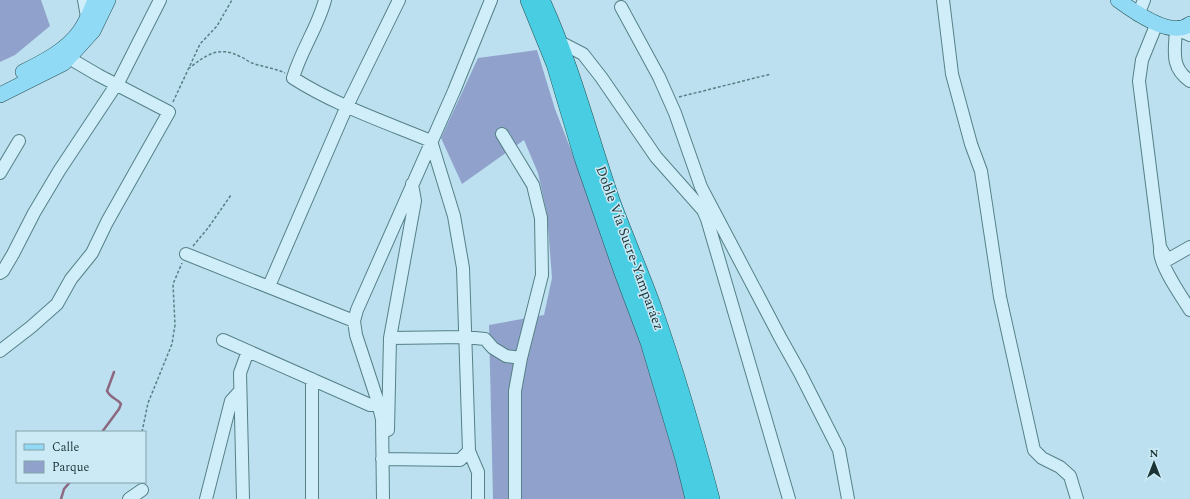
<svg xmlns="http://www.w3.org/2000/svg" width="1190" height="499" viewBox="0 0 1190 499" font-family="Spectral,serif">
<rect width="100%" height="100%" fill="#bce0ef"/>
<!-- green -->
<path fill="#90a2cc" d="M 0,0 L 41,0 L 50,26 L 15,55 L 0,62 Z
M 537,50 L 555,109 L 580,173 L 696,499 L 493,499 L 489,325 L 544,315 L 552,278 L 547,214 L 538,173 L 524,140 L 462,184 L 441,138 L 478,58 Z"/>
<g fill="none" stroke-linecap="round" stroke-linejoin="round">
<!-- stream -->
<path stroke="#8d6881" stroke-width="2.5" d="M 102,432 L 119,409 L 121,404 C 117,398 111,399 107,391 L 114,372
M 61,499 L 64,489 L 70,482"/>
<defs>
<path id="minor" d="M 84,0 L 87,17 L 91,18
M 325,0 C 318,27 301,50 293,78 C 335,105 385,122 431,141 L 454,216 L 463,268 L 469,451 L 460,460 L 382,459
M 943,0 L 952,74 L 971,144 L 981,171 L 1000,297 L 1034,450 L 1042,458 L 1060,467 L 1070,476 L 1077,499
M 621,7 L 659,77 L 675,113 L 701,187 L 781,339 L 800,373 L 839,450 L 848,499
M 1138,15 L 1144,0
M 1157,23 L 1142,60 L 1139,81 L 1160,247 L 1164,254 L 1169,259 L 1190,247
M 1190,35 L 1176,29 C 1175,51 1170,67 1190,81
M 556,41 L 558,41 L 583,54 L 601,77 L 656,157 L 703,210 L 707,219 L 789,499
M 502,134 L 533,185 L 541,218 L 542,275 L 521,358 L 515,391 L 515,499
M 0,173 L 19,141
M 1160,250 C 1159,265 1182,297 1190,310
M 186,254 L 354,321
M 0,273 L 3,271 L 13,254 L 34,213 L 59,171 L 120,79 L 160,0
M 269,286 L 347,106 L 399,0
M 390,338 L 465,337 L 485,339 L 493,348 L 506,356 L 521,358
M 223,340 L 370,405 L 378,405
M 0,351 L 31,327 L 57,304 L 71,279 L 92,253 L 107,222 L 169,112 L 98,75 L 69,58
M 312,379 L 312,499
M 388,430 L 390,338 L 415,201 L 412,184
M 469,451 L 478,472 L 478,499
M 129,499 L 142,490
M 206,499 L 231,401 L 240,391
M 243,499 L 240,373 L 248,351
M 383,499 L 382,419 L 377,399 L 356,335 L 354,321 L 357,310 L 454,91 L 491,0"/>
<path id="major" d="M 1118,0 C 1133,11 1172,39 1190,24
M 23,72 C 43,62 67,50 80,31 C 87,21 91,10 95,0
M 0,95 L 64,63 L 93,31 L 108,0"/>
<path id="highway" d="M 529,0 L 555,64 L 583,158 L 622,270 L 649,342 L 684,459 L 694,499
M 541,0 C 571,65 589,136 612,203 C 625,238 640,272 653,308 C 675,370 694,435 711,499"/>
</defs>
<!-- minor casing -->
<use href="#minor" stroke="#558186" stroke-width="14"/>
<!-- major casing -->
<use href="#major" stroke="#2a5253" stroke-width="16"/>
<!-- highway casing -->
<use href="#highway" stroke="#2a5253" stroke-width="18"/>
<!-- path -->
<path stroke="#558186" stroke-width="1.5" stroke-dasharray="3 2" stroke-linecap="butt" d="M 188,69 C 206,55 219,45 241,57 C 245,58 248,62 252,63 C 263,67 274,68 285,73
M 679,97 L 771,74
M 173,102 L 200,44 L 217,26 L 232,0
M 193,246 L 208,228 L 231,195
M 142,432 L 148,403 L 172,344 L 175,325 L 173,284 L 182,263"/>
<!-- minor -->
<use href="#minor" stroke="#cfeefa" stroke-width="12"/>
<!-- major -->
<use href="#major" stroke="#91daf5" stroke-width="15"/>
<!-- highway -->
<use href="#highway" stroke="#48cde3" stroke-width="17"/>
</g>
<g text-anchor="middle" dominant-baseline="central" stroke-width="3" stroke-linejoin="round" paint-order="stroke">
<!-- street labels -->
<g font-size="14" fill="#1b3335" stroke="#cbeaf6">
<text transform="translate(630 248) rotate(70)">Doble Vía Sucre-Yamparáez</text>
</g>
</g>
<!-- legend -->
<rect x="16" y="431" width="130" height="52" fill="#cbeaf6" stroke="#85a1a9"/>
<rect x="24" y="444" width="20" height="6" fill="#91daf5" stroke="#85a1a9"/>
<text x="52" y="451" font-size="12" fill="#1b3335">Calle</text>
<rect x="24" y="461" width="20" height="12" fill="#90a2cc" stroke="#85a1a9"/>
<text x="52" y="471" font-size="12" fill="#1b3335">Parque</text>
<!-- north arrow -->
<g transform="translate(1154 463)" stroke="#cbeaf6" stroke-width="3" paint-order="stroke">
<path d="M0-3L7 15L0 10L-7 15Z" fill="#1b3335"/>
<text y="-6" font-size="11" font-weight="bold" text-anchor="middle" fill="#1b3335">N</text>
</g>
</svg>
